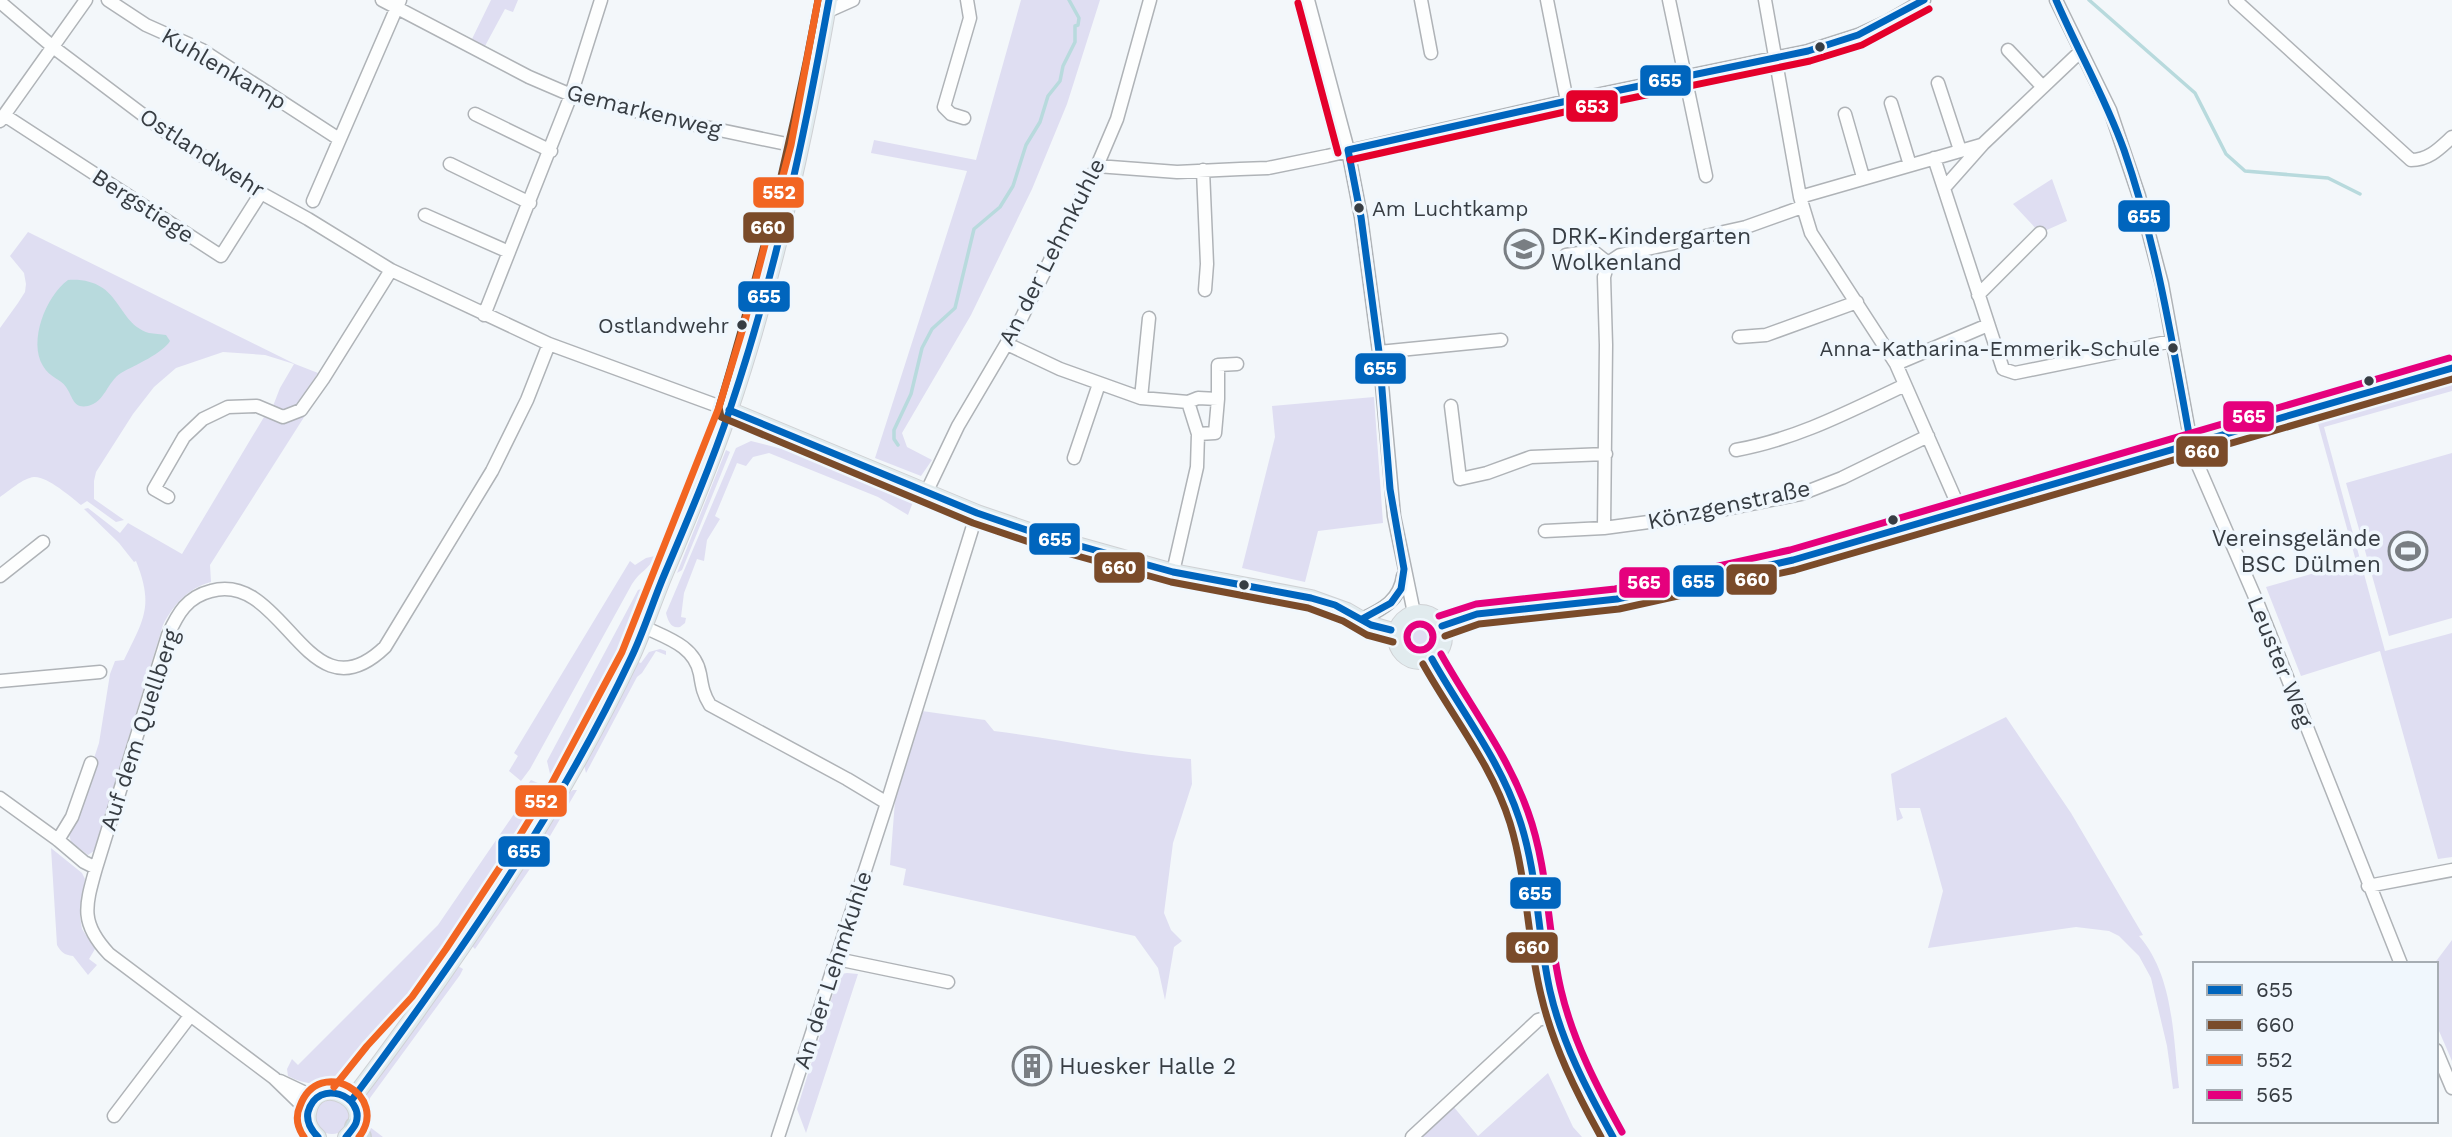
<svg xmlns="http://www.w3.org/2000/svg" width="2452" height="1137" viewBox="0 0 2452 1137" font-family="'Work Sans',sans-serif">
<rect width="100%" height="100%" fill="#f3f7fa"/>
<!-- green -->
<path fill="#dfdef2" d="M 491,0 L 518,0 L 513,12 L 505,9 L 485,46 L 472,39 Z
M 1021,0 L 1100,0 L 1067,104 L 1032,189 L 971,315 L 902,433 L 907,447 L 932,460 L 921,476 L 875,458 L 967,171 L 871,153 L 874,140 L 976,160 Z
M 2052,179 L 2067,221 L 2040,233 L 2013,204 Z
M 28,232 L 295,364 L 318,373 L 297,405 L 287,411 L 273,406 L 280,388 L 294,364 L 265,355 L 223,352 L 176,368 L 154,387 L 133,414 L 96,472 L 94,481 L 94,499 L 124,520 L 116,522 L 87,501 L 81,505 C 71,497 47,476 34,477 C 23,478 9,491 0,497 L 0,328 L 18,303 L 25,292 L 26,284 L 24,273 L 10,256 Z
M 2452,381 L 2452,391 L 2324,427 L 2385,651 L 2452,633 L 2452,857 L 2438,859 L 2380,651 L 2301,676 L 2266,587 L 2356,561 L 2317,420 Z
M 1374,397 L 1383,523 L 1318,531 L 1305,582 L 1242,568 L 1275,437 L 1272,406 Z
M 306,414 L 210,565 L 211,582 C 188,588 174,604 163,625 L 94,851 L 88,855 L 71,842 L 69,834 L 99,743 L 110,674 L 115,661 L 124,660 C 144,619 154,606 136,561 L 134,562 L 119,543 L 84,509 L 88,508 L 120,533 L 128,523 L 182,554 L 264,417 C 284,424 288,424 306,414 Z
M 751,441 L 790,451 L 913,502 L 908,515 L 878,497 L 769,453 L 753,457 L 746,466 L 737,463 L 715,516 L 720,519 L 707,540 L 704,561 L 697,559 L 684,593 L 681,617 L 686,618 L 685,623 L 680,627 C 671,629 668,621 666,613 L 736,448 Z
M 726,450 L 730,452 L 682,570 L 677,573 Z
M 2452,453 L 2452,618 L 2389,636 L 2346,483 Z
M 655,556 C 649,570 640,571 632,584 L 530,769 L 521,781 L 509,771 L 518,756 L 514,753 L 630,561 L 635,565 L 646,558 Z
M 641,589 L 643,592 L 610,675 L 558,770 L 550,774 L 547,761 L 638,590 Z
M1402 637a18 18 0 1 1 36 0a18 18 0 1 1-36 0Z
M 660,649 L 666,651 L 666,655 L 656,651 L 642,673 L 637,677 L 586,773 L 584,765 L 638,662 L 641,663 L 649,652 Z
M 922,711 L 985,720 L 994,731 C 1060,739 1125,754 1191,759 L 1192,784 L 1173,843 L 1164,913 L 1171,930 L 1182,941 L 1174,947 L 1165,1000 L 1158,968 L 1135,936 L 903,885 L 906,869 L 890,865 L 895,801 Z
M 2006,717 L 2071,813 L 2143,935 L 2139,936 C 2174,976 2173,1037 2179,1088 L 2173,1089 L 2167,1046 L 2151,978 L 2139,956 L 2119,936 L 2109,931 L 2076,927 L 1928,948 L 1943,891 L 1920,808 L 1899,808 L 1903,818 L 1897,821 L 1891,774 Z
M 531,780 L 542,785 L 544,792 L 514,843 L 449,942 L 347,1074 C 327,1085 308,1087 288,1076 L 287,1069 L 292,1059 L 298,1065 L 438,925 L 531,789 L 527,785 Z
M 573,790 L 577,790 L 536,860 L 475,949 L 472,946 L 565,796 Z
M 51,848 L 82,873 L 85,879 L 80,917 L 82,929 L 95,949 L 89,959 L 97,965 L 88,975 L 73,956 C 64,955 61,952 57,945 Z
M 2452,940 L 2452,1061 L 2436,1024 L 2436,964 L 2434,964 Z
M 458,966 L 463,969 L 460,975 L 370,1098 L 366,1124 L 383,1137 L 365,1137 L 359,1102 Z
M 847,973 L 858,974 L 806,1133 L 797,1109 L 838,978 L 841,974 Z
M 1548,1073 L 1573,1127 L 1582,1137 L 1419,1137 L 1453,1106 L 1478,1136 Z
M315 1117a17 17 0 1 1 34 0a17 17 0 1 1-34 0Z"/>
<!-- water -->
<path fill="#b8dadd" d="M 68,280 C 122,277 115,323 149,333 C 154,334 161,334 166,335 L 170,341 C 162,354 135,365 121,373 C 107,382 105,402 88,406 C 73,409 73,397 66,387 C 61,379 50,378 43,366 C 28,341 46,296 68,280 Z"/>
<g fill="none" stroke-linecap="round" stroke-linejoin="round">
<!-- stream -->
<path stroke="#b8dadd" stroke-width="3.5" d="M 2089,0 L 2195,93 L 2226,154 L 2245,171 L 2328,178 L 2360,194
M 898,445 L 894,439 L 894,430 L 911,394 L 922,348 L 932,329 L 955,308 L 974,229 L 1000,207 L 1013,186 L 1026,145 L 1040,122 L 1048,96 L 1060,81 L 1063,66 L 1075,42 L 1075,26 L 1078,25 L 1079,18 L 1069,0"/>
<defs>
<path id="minor" d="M 108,0 L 146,25 L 202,50 L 339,139
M 382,0 L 529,77 L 571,95 L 672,120 L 801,147
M 1308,0 L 1348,150 L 1361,217 L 1379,352 L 1394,516 L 1414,613
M 1421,0 L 1431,53
M 1547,0 L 1567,101
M 1669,0 L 1706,176
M 1765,0 L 1800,197 L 1811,233 L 1896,364 L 1961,512
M 2056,0 L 2110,110 L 2139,196 L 2162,284 L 2193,454 L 2258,604 L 2401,964
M 2235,0 L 2411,160 C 2429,160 2440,148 2452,137
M 0,2 L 53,47 L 171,136 L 261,193 L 308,219 L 391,270 L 549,344 L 729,410
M 826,12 L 853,0
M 2008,50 L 2042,86
M 1938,83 L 1960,150
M 1891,103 L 1910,165
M 475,114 L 551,151
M 1845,114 L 1863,177
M 4,115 L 221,256 L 261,193
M 964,118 L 951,114 L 944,107 L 970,18 L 967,0
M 0,121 L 86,0
M 1934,158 L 2003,369 L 2015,373 L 2172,341
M 450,164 L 530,203
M 1097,166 L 1177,172 L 1240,169 L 1268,168 L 1327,156 L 1567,101 L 1808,51 L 1858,35 L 1888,21 L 1924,0
M 1203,170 L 1207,264 L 1205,290
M 1944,188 L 1983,144 L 2081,51
M 1800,197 L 1981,145
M 313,201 L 400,0
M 425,215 L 509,252
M 1566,255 L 1593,251 L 1608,263
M 1978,295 L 2040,233
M 484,315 L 571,95 L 601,0
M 1739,337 L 1766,335 L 1857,302
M 1007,344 L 1060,369 L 1141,398 L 1188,402 L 1198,434 L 1197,467 L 1173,572
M 1379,352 L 1501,340
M 1896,364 L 1988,325
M 1141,398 L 1149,318
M 1218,399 L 1218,365 L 1237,364
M 1188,402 L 1198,398 L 1218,399 L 1215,433 L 1198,434
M 1451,406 L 1460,479 L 1487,473 L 1531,457 L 1606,454
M 1736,450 C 1797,439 1850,411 1905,385
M 1074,458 L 1099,384
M 926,493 L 958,426 L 1021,319 L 1097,166 L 1117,119 L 1150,0
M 168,497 L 154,489 L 184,437 L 203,419 L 228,407 L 257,406 L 283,417 L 301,410 L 323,379 L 391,270
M 1604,528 L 1686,517 L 1801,494 L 1842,478 L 1928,436
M 1545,531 L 1604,528 L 1606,345 L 1604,277 L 1608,263 L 1620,255 L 1746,227 L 1802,207
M 0,576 L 43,542
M 1362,619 C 1383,609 1400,600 1403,576
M 1442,626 L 1477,614 L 1617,599 L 1793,560 L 2452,368
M 644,627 C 667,638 695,646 700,674 C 702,686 703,694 710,705 L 847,779 L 887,803
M 0,681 L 100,672
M 0,798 L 58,840 L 84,862 L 96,868
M 58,840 L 72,817 L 91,763
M 2368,886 L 2452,870
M 837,959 L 948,982
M 2436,1050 L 2452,1088
M 280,1081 L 316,1098
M 308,1111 L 274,1078 L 109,954 C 80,923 85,907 96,868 L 168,635 C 178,613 187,597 211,591 C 285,570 307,722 385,647 L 492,471 L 527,400 L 549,344
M 114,1116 L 190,1016
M 778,1137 L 887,803 L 977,513
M 1412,1137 L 1538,1020 L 1556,1015"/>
<path id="major" d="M 729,410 L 977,513 L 1041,535 L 1173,572 L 1311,598 L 1347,611 L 1371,625 L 1396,632
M1396 637a24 24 0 1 1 48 0a24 24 0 1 1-48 0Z
M 1432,659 C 1460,712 1499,760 1519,817 C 1540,882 1537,952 1557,1016 C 1570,1059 1591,1098 1613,1137
M 351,1101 C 454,965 558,812 631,658 C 644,630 653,601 665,573 C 688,519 711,464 730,409 C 775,276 805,138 829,0
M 318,1137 C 311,1131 306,1123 308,1113 C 315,1068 384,1104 346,1137"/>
<path id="highway" d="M 355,1127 L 361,1137"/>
</defs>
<!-- minor casing -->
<use href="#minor" stroke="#afb3b7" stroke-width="15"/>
<!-- major casing -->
<use href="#major" stroke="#cfd1d4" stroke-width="18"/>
<!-- highway casing -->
<use href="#highway" stroke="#cfd1d4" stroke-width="22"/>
<!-- minor -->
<use href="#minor" stroke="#fdfefe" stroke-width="12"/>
<!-- major -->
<use href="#major" stroke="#e1ebee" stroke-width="16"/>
<!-- highway -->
<use href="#highway" stroke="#cedee4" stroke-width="19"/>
<defs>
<path id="bus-1" d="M 2056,0 C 2078,51 2105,97 2124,150 C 2157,245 2173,346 2191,445
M 729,410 L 977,513 L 1041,535 L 1173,572 L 1311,598 L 1335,605 L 1371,625 L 1391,630
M 1362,619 L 1391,603 L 1401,589 L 1404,569 L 1390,489 L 1379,352 L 1361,217 L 1348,150 L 1567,101 L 1808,51 L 1858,35 L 1924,0
M 1442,626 L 1477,614 L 1617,599 L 1793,560 L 2452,368
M 1432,659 C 1461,711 1500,760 1519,818 C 1538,873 1537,933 1550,991 C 1562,1043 1587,1090 1613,1137
M 351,1101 C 455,961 556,817 631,658 C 644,631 653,601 665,573 C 688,519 711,465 730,409 C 775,276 804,138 829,0
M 318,1137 C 311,1130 306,1122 308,1112 C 318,1077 365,1096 356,1123 C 354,1128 349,1133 346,1137"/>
<path id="bus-2" d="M 818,0 C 793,138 759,273 719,407 L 721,417 L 973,523 L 1038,545 L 1171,582 L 1308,608 L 1343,621 L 1367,635 L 1393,642
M 1445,636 L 1479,624 L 1619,609 L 1795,570 L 2452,379
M 1423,664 C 1452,716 1492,765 1510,823 C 1527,879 1527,938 1541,995 C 1553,1046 1576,1092 1601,1137"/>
<path id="bus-3" d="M 334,1087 L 367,1046 L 412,997 L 446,949 L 506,858 L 552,783 L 622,652 L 719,407 L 744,325 L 791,145 L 818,0
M 304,1137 C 297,1127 295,1117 300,1106 C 319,1054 391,1096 359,1137"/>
<path id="bus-4" d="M 1439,616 L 1476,604 L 1615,589 L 1790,550 L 2449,358
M1407 637a13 13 0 1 1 26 0a13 13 0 1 1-26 0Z
M 1441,654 C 1470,706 1508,755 1528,812 C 1549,870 1547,932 1561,990 C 1573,1041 1597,1087 1622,1132"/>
<path id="bus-5" d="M 1298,3 L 1338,153
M 1350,160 L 1569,111 L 1810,61 L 1862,45 L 1929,9"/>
</defs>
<!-- bus-1 casing -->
<use href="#bus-1" stroke="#f0f7fd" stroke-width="12"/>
<!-- bus-2 casing -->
<use href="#bus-2" stroke="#f0f7fd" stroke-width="12"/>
<!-- bus-3 casing -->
<use href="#bus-3" stroke="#f0f7fd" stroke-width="12"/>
<!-- bus-4 casing -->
<use href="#bus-4" stroke="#f0f7fd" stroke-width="12"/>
<!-- bus-5 casing -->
<use href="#bus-5" stroke="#f0f7fd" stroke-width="12"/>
<!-- bus-1 -->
<use href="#bus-1" stroke="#0065bd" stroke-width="7"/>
<!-- bus-2 -->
<use href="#bus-2" stroke="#7a4b2a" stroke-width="7"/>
<!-- bus-3 -->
<use href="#bus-3" stroke="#f26522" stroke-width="7"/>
<!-- bus-4 -->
<use href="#bus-4" stroke="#e5007d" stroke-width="7"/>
<!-- bus-5 -->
<use href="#bus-5" stroke="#e4002b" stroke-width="7"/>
</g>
<!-- icons -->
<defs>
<symbol id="school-ring" viewBox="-11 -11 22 22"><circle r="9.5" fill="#f0f7fd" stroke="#797e83" stroke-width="1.5"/><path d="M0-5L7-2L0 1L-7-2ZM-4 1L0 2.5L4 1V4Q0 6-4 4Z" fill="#797e83"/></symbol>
<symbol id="stadium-ring" viewBox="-11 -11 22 22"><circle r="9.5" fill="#f0f7fd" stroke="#797e83" stroke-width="1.5"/><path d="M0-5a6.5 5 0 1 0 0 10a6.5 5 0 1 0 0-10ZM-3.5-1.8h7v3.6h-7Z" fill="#797e83"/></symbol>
<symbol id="building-ring" viewBox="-11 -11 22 22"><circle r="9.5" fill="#f0f7fd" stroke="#797e83" stroke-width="1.5"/><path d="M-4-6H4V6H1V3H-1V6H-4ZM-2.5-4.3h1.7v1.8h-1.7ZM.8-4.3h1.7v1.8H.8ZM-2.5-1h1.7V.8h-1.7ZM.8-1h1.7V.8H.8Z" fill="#797e83"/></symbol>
</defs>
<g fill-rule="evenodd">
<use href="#school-ring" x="1502" y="227" width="44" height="44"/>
<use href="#stadium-ring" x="2386" y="529" width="44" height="44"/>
<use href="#building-ring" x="1010" y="1044" width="44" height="44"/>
</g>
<!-- markers -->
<g fill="#373d43" stroke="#f0f7fd" stroke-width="2.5">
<circle cx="1820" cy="47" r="6"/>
<circle cx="1359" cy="208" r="6"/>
<circle cx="742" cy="325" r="6"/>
<circle cx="2173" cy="348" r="6"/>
<circle cx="2369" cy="381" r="6"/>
<circle cx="1893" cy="520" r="6"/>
<circle cx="1244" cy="585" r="6"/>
</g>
<g text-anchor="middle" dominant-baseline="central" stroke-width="7" stroke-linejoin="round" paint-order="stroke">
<!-- bus labels -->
<g font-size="21" fill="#373d43" stroke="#f0f7fd" text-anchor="end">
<text x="1372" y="208" text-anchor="start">Am Luchtkamp</text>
<text x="729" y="325">Ostlandwehr</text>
<text x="2160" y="348">Anna-Katharina-Emmerik-Schule</text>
</g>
<!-- street labels -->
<g font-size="23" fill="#373d43" stroke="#f0f7fd">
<text transform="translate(224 69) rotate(30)">Kuhlenkamp</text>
<text transform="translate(644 111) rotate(14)">Gemarkenweg</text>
<text transform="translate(202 153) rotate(33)">Ostlandwehr</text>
<text transform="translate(143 206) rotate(33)">Bergstiege</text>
<text transform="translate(1052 252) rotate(-63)">An der Lehmkuhle</text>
<text transform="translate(1729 505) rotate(-12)">Könzgenstraße</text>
<text transform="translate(2280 662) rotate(68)">Leuster Weg</text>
<text transform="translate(140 730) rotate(-72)">Auf dem Quellberg</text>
<text transform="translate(833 970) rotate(-72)">An der Lehmkuhle</text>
</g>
<!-- poi labels -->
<g font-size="23" fill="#373d43" stroke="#f0f7fd" text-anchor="start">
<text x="1551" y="236">DRK-Kindergarten<tspan x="1551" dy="26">Wolkenland</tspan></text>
<text x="2381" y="538" text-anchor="end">Vereinsgelände<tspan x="2381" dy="26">BSC Dülmen</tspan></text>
<text x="1059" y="1066">Huesker Halle 2</text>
</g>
</g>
<g stroke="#f0f7fd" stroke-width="2.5">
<rect x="1639" y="64" width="53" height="33" rx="7" fill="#0065bd"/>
<rect x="1565" y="89" width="54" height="34" rx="7" fill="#e4002b"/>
<rect x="752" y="176" width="53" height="33" rx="7" fill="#f26522"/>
<rect x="2117" y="199" width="54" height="34" rx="7" fill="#0065bd"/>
<rect x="742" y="211" width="53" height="33" rx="7" fill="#7a4b2a"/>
<rect x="737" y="280" width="54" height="33" rx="7" fill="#0065bd"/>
<rect x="1354" y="352" width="53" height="33" rx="7" fill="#0065bd"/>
<rect x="2222" y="400" width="53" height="33" rx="7" fill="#e5007d"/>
<rect x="2175" y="435" width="54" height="33" rx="7" fill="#7a4b2a"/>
<rect x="1028" y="522" width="53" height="34" rx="7" fill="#0065bd"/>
<rect x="1093" y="551" width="53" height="33" rx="7" fill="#7a4b2a"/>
<rect x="1725" y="563" width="53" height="33" rx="7" fill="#7a4b2a"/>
<rect x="1672" y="564" width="53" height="34" rx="7" fill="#0065bd"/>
<rect x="1618" y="566" width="53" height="33" rx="7" fill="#e5007d"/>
<rect x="514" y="784" width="54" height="34" rx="7" fill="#f26522"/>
<rect x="497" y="835" width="54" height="33" rx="7" fill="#0065bd"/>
<rect x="1509" y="876" width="53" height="34" rx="7" fill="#0065bd"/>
<rect x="1505" y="931" width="54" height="33" rx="7" fill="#7a4b2a"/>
</g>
<g font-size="19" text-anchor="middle" font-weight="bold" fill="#fff">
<text x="1665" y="87">655</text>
<text x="1592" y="113">653</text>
<text x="779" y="199">552</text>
<text x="2144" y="223">655</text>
<text x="768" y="234">660</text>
<text x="764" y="303">655</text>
<text x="1380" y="375">655</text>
<text x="2249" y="423">565</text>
<text x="2202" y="458">660</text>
<text x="1055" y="546">655</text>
<text x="1119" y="574">660</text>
<text x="1752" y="586">660</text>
<text x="1698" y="588">655</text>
<text x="1644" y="589">565</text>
<text x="541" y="808">552</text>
<text x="524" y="858">655</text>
<text x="1535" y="900">655</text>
<text x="1532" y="954">660</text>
</g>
<!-- legend -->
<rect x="2193" y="962" width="245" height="161" fill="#f0f7fd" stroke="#a6adb3" stroke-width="2"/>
<rect x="2207" y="985" width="35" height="10" fill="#0065bd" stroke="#a6adb3" stroke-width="2"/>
<text x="2256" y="997" font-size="21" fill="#373d43">655</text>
<rect x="2207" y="1020" width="35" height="10" fill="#7a4b2a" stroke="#a6adb3" stroke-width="2"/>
<text x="2256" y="1032" font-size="21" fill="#373d43">660</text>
<rect x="2207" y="1055" width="35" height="10" fill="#f26522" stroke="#a6adb3" stroke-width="2"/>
<text x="2256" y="1067" font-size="21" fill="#373d43">552</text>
<rect x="2207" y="1090" width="35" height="10" fill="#e5007d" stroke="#a6adb3" stroke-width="2"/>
<text x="2256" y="1102" font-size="21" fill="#373d43">565</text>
</svg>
